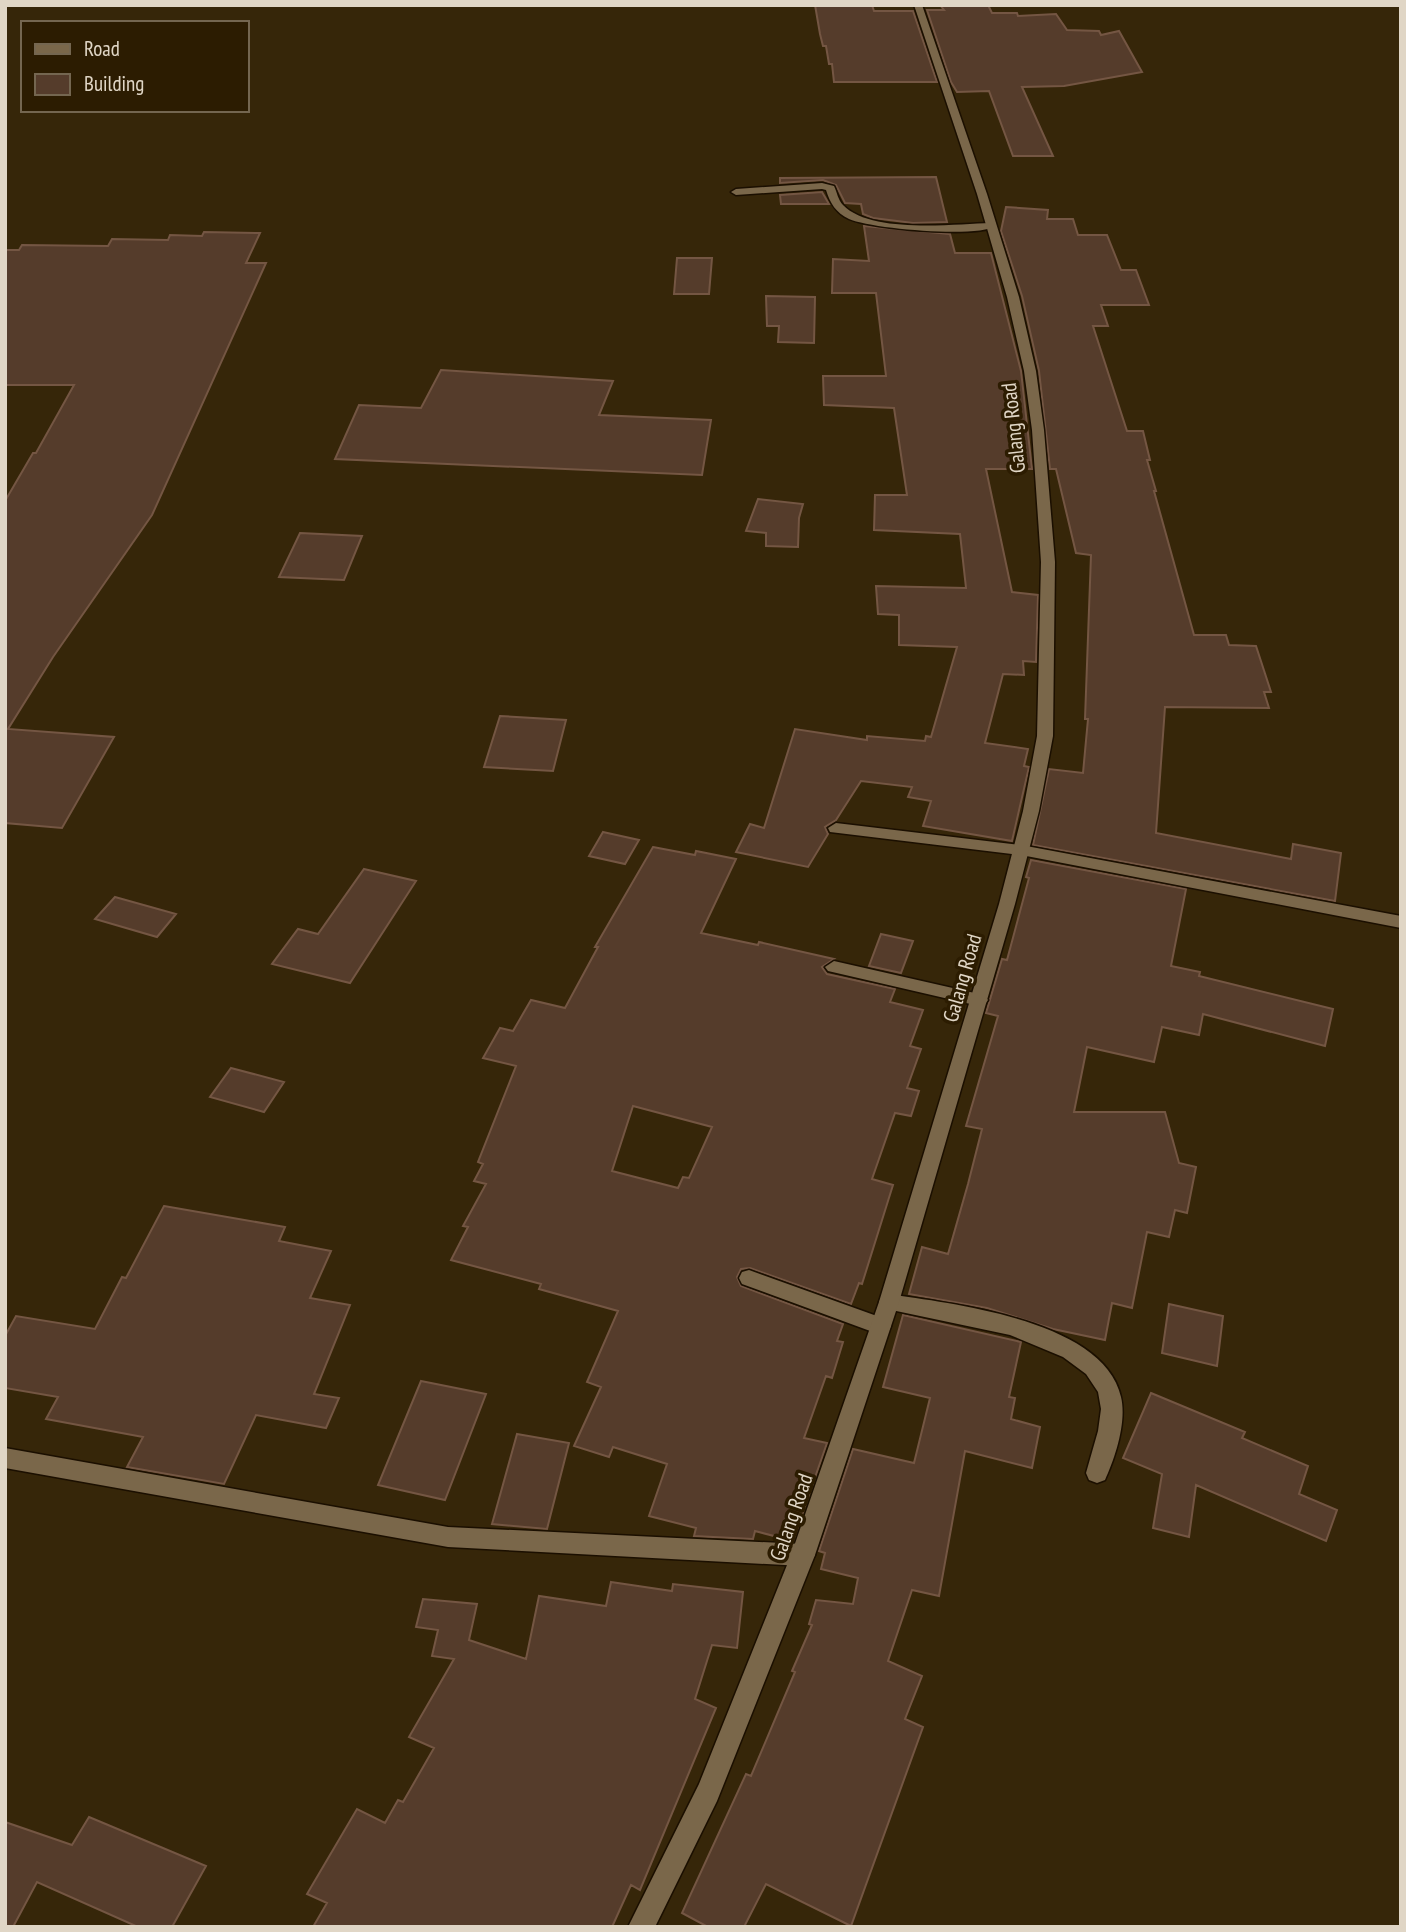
<svg xmlns="http://www.w3.org/2000/svg" width="1406" height="1932" viewBox="0 0 1406 1932" font-family="'PT Sans Narrow',sans-serif">
<rect width="100%" height="100%" fill="#362609"/>
<!-- building -->
<path fill="#553c2b" stroke="#745643" stroke-width="2" fill-rule="evenodd" d="M 815,5 L 872,5 L 874,11 L 913,11 L 937,82 L 834,82 L 832,64 L 829,64 L 826,46 L 823,46 L 820,34 Z
M 940,5 L 988,5 L 992,13 L 1017,13 L 1018,16 L 1056,14 L 1067,30 L 1099,31 L 1101,35 L 1119,31 L 1142,72 L 1064,86 L 1022,87 L 1053,156 L 1013,156 L 989,91 L 957,92 L 951,82 L 927,10 L 944,10 Z
M 936,177 L 947,222 L 913,223 L 873,218 L 863,214 L 861,204 L 845,203 L 836,185 L 823,180 L 780,183 L 780,178 Z
M 822,192 L 829,204 L 781,204 L 780,195 Z
M 1006,207 L 1048,210 L 1047,219 L 1073,219 L 1078,235 L 1107,235 L 1121,270 L 1136,270 L 1149,305 L 1101,305 L 1108,326 L 1093,326 L 1127,431 L 1143,431 L 1150,460 L 1147,460 L 1156,491 L 1154,491 L 1194,635 L 1226,635 L 1229,645 L 1256,646 L 1271,692 L 1264,692 L 1269,708 L 1165,707 L 1156,833 L 1291,859 L 1293,844 L 1341,853 L 1335,901 L 1033,845 L 1049,769 L 1083,773 L 1088,719 L 1085,719 L 1091,555 L 1076,553 L 1056,469 L 1050,469 L 1039,371 L 1022,296 L 1001,231 Z
M 864,226 L 950,234 L 955,253 L 991,253 L 1021,371 L 1032,469 L 986,469 L 1012,592 L 1038,595 L 1036,662 L 1023,661 L 1024,675 L 1003,674 L 985,743 L 1028,749 L 1024,766 L 1029,767 L 1012,841 L 923,826 L 931,801 L 908,797 L 912,787 L 861,781 L 836,820 L 825,827 L 828,834 L 808,867 L 736,852 L 750,824 L 764,828 L 795,729 L 867,740 L 867,736 L 925,741 L 926,736 L 931,737 L 957,647 L 899,645 L 899,615 L 878,614 L 876,586 L 966,588 L 960,534 L 874,530 L 875,495 L 907,495 L 894,408 L 824,405 L 823,376 L 886,376 L 876,293 L 832,293 L 833,259 L 869,261 Z
M 204,232 L 260,233 L 246,263 L 266,263 L 152,515 L 53,657 L 8,729 L 114,737 L 62,828 L 5,823 L 5,501 L 33,453 L 36,453 L 74,385 L 5,385 L 5,250 L 19,250 L 22,245 L 108,246 L 112,239 L 168,240 L 170,235 L 202,236 Z
M 677,258 L 712,258 L 709,294 L 674,294 Z
M 766,296 L 815,297 L 814,343 L 778,342 L 779,326 L 767,326 Z
M 441,370 L 613,381 L 599,415 L 711,420 L 702,475 L 335,459 L 359,405 L 421,408 Z
M 758,499 L 803,504 L 799,518 L 798,547 L 766,546 L 766,533 L 746,531 Z
M 300,533 L 362,536 L 344,580 L 279,577 Z
M 500,716 L 566,720 L 553,771 L 484,767 Z
M 603,832 L 639,840 L 625,864 L 589,856 Z
M 653,847 L 695,855 L 696,851 L 736,859 L 701,933 L 758,945 L 759,942 L 834,959 L 822,967 L 827,974 L 895,989 L 890,1002 L 923,1010 L 910,1046 L 921,1049 L 907,1088 L 919,1091 L 911,1116 L 895,1113 L 872,1179 L 893,1185 L 862,1284 L 859,1283 L 851,1304 L 750,1268 L 741,1269 L 737,1277 L 741,1286 L 843,1324 L 837,1341 L 843,1342 L 832,1378 L 826,1376 L 804,1438 L 827,1443 L 793,1541 L 755,1531 L 753,1539 L 694,1536 L 696,1528 L 649,1516 L 667,1464 L 613,1447 L 609,1457 L 574,1446 L 601,1387 L 587,1382 L 618,1311 L 539,1289 L 541,1284 L 451,1260 L 468,1227 L 463,1226 L 486,1184 L 474,1181 L 483,1164 L 478,1162 L 516,1066 L 483,1058 L 500,1028 L 513,1031 L 531,1000 L 565,1008 L 598,947 L 595,947 ZM 633,1106 L 712,1127 L 689,1178 L 683,1177 L 678,1188 L 612,1171 Z
M 1031,860 L 1186,889 L 1171,966 L 1200,972 L 1199,976 L 1333,1009 L 1325,1046 L 1203,1014 L 1199,1035 L 1162,1027 L 1154,1062 L 1087,1047 L 1074,1112 L 1165,1112 L 1179,1163 L 1196,1167 L 1187,1213 L 1175,1210 L 1169,1237 L 1147,1232 L 1132,1308 L 1112,1303 L 1105,1340 L 1053,1329 L 987,1308 L 909,1294 L 922,1247 L 948,1254 L 968,1184 L 982,1129 L 966,1126 L 998,1016 L 986,1013 L 1002,959 L 1007,960 L 1029,878 L 1026,877 Z
M 364,869 L 416,881 L 350,983 L 272,964 L 298,929 L 318,934 Z
M 115,897 L 176,914 L 157,937 L 95,919 Z
M 881,934 L 913,941 L 901,973 L 869,966 Z
M 231,1068 L 284,1082 L 264,1112 L 210,1097 Z
M 164,1206 L 285,1227 L 279,1241 L 331,1251 L 310,1298 L 350,1305 L 314,1394 L 339,1398 L 326,1428 L 256,1415 L 224,1484 L 127,1467 L 143,1437 L 46,1419 L 58,1397 L 5,1388 L 5,1336 L 16,1316 L 95,1329 L 122,1277 L 126,1278 Z
M 1169,1304 L 1223,1316 L 1217,1366 L 1162,1353 Z
M 903,1315 L 1021,1342 L 1009,1397 L 1015,1398 L 1011,1419 L 1040,1427 L 1032,1468 L 965,1451 L 939,1596 L 912,1590 L 888,1661 L 922,1676 L 905,1719 L 923,1727 L 851,1926 L 766,1884 L 744,1927 L 708,1927 L 682,1913 L 746,1774 L 751,1776 L 795,1672 L 792,1671 L 812,1625 L 809,1624 L 816,1600 L 853,1604 L 858,1578 L 821,1569 L 825,1553 L 819,1551 L 853,1449 L 914,1463 L 930,1398 L 883,1387 Z
M 421,1381 L 486,1394 L 445,1500 L 378,1485 Z
M 1151,1393 L 1245,1432 L 1242,1438 L 1308,1466 L 1299,1494 L 1337,1510 L 1326,1541 L 1196,1485 L 1189,1537 L 1153,1528 L 1162,1474 L 1123,1458 Z
M 517,1434 L 569,1443 L 547,1529 L 492,1524 Z
M 611,1582 L 672,1591 L 673,1584 L 743,1592 L 737,1648 L 712,1645 L 695,1699 L 716,1708 L 640,1890 L 631,1885 L 612,1927 L 313,1927 L 327,1903 L 307,1894 L 357,1809 L 385,1823 L 398,1800 L 403,1802 L 434,1748 L 409,1737 L 454,1659 L 432,1656 L 438,1630 L 416,1627 L 423,1599 L 477,1604 L 469,1640 L 526,1659 L 539,1596 L 606,1606 Z
M 89,1817 L 206,1866 L 172,1927 L 138,1927 L 37,1882 L 13,1927 L 5,1927 L 5,1822 L 72,1845 Z"/>
<g fill="none" stroke-linecap="round" stroke-linejoin="round">
<defs>
<path id="minor" d="M 822,183 L 834,186 C 837,192 838,200 843,205 C 871,234 953,224 991,223 L 996,226 C 978,238 871,229 849,219 C 836,213 830,203 826,190 L 822,189 L 736,195 L 731,192 L 736,189 Z
M 836,823 L 1021,845 L 1401,916 L 1401,928 L 1021,855 L 830,832 L 828,828 Z
M 834,961 L 979,994 L 985,996 L 988,1000 L 985,1004 L 979,1006 L 828,971 L 825,967 Z
M 749,1270 L 888,1320 L 891,1326 L 888,1332 L 881,1335 L 742,1284 L 739,1278 L 742,1272 Z
M 889,1294 C 953,1304 1104,1320 1121,1397 C 1127,1422 1115,1458 1105,1480 L 1097,1483 L 1089,1480 L 1086,1473 L 1098,1431 L 1101,1409 L 1098,1392 L 1086,1374 L 1063,1357 L 1010,1335 L 882,1308 L 879,1302 L 882,1296 Z
M 5,1448 L 448,1527 L 803,1544 L 811,1548 L 815,1555 L 811,1562 L 803,1566 L 448,1547 L 5,1468 Z"/>
<path id="tertiary" d="M 914,5 L 922,5 L 987,194 L 1019,297 L 1036,371 L 1044,430 L 1055,562 L 1053,736 L 1039,811 L 1015,904 L 899,1302 L 815,1555 L 717,1801 L 655,1927 L 628,1927 L 699,1784 L 791,1555 L 879,1302 L 999,904 L 1023,811 L 1037,736 L 1041,562 L 1032,430 L 1024,371 L 1007,297 L 977,194 Z"/>
</defs>
<!-- minor casing -->
<use href="#minor" stroke="#1b0f00" stroke-width="3"/>
<!-- tertiary casing -->
<use href="#tertiary" stroke="#1b0f00" stroke-width="3"/>
<!-- minor -->
<use href="#minor" fill="#7a674a" fill-rule="evenodd"/>
<!-- tertiary -->
<use href="#tertiary" fill="#7a674a" fill-rule="evenodd"/>
</g>
<g text-anchor="middle" dominant-baseline="central" stroke-width="7" stroke-linejoin="round" paint-order="stroke">
<!-- street labels -->
<g font-size="21" fill="#e0d6c6" stroke="#2c1c01">
<text transform="translate(1013 428) rotate(-96)">Galang Road</text>
<text transform="translate(962 978) rotate(-74)">Galang Road</text>
<text transform="translate(791 1517) rotate(-71)">Galang Road</text>
</g>
</g>
<!-- border -->
<rect width="1406" height="1932" fill="none" stroke="#e0d6c6" stroke-width="14"/>
<!-- legend -->
<rect x="21" y="21" width="228" height="91" fill="#2c1c01" stroke="#746650" stroke-width="2"/>
<rect x="35" y="44" width="35" height="10" fill="#7a674a" stroke="#746650" stroke-width="2"/>
<text x="84" y="56" font-size="21" fill="#e0d6c6">Road</text>
<rect x="35" y="74" width="35" height="21" fill="#553c2b" stroke="#746650" stroke-width="2"/>
<text x="84" y="91" font-size="21" fill="#e0d6c6">Building</text>
</svg>
